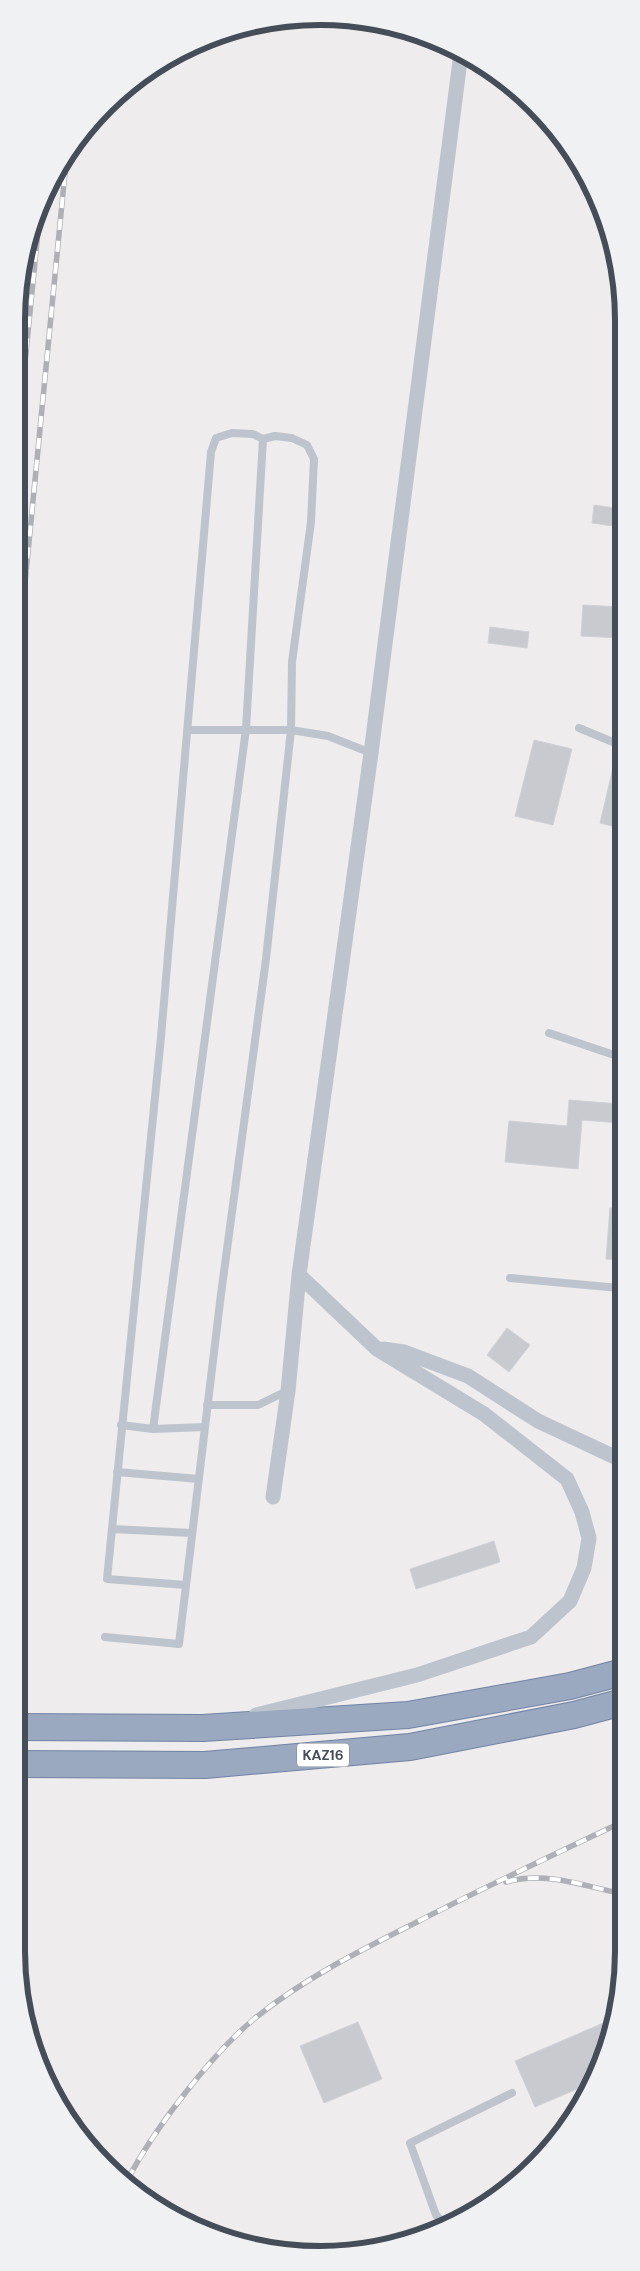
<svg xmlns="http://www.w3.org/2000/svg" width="640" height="2271" viewBox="0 0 640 2271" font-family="'DM Sans',sans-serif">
<rect width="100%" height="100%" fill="#eeecec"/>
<!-- building -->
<path fill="#c9cad0" stroke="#d0d1d7" d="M 594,505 L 621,509 L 621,527 L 592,523 Z
M 583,605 L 621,607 L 621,638 L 581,636 Z
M 490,627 L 529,632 L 527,648 L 488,643 Z
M 534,740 L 572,749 L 553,825 L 515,816 Z
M 615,759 L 620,759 L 620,828 L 600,823 Z
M 569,1100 L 620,1104 L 620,1123 L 582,1120 L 578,1169 L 505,1162 L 509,1121 L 567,1126 Z
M 610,1208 L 619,1208 L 619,1260 L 606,1259 Z
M 507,1328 L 530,1345 L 509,1372 L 487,1355 Z
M 494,1541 L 500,1562 L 416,1589 L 410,1569 Z
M 615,2018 L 591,2083 L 535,2107 L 515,2061 Z
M 358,2022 L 382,2079 L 324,2103 L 300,2046 Z"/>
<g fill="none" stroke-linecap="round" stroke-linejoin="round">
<defs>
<path id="trunk" d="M 17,1727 L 203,1728 L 408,1715 L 570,1686 L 619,1673
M 17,1764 L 205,1765 L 410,1747 L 574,1715 L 619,1703"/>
</defs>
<!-- trunk casing -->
<use href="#trunk" stroke="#7184a4" stroke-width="28"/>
<!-- service -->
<path stroke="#bdc4cd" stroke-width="8" d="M 579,728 L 620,745
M 188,730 L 291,730 L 328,736 L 371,753
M 549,1033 L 620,1057
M 510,1278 L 619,1288
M 207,1405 L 258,1405 L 287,1391
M 121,1425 L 153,1429 L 205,1427
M 153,1429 L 246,729 L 263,439
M 117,1472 L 199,1479
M 112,1529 L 192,1533
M 105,1637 L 179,1644 L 221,1294 L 266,959 L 291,730 L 292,662 L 311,522 L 314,459 L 307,445 L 292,438 L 275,436 L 263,439 L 253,434 L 232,433 L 216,438 L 211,452 L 161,1037 L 107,1579 L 186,1585
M 443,2223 L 436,2215 L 410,2143 L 512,2093"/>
<!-- minor -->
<path stroke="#bdc4cd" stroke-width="15" d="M 383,1349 L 404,1352 L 468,1376 L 538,1421 L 619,1459
M 273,1497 L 288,1391 L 299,1275 L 371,753 L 461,53
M 256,1715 L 417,1675 L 531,1637 L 570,1601 L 584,1568 L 589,1538 L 582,1512 L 567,1479 L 484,1414 L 377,1349 L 299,1275"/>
<!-- trunk -->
<use href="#trunk" stroke="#9aa8c0" stroke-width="26"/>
<defs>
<path id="rail" d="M 22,271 L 23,258
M 22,393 L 39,221
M 21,624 L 67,152
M 506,1882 C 543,1871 582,1885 618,1893
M 128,2179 C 154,2129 211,2055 254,2019 C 303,1979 361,1950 417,1922 C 483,1888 551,1856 618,1824"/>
</defs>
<!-- rail casing -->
<use href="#rail" stroke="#aeb0b6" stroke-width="5.5"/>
<!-- rail -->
<use href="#rail" stroke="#fff" stroke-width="4" stroke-dasharray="11" stroke-linecap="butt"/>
</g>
<g text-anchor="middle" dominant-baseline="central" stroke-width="4" stroke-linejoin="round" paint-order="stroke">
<!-- shield labels -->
<rect fill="#fff" stroke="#7d828a" stroke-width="1" x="297" y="1743.5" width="52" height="23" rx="4"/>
<g font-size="14" font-weight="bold" fill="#454d58">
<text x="323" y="1755">KAZ16</text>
</g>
</g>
<!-- crop -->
<path d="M0 0H640V2271H0ZM320 25H320A295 295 0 0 1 615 320V1951A295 295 0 0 1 320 2246H320A295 295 0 0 1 25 1951V320A295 295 0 0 1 320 25Z" fill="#f0f1f2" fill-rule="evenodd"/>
<path fill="none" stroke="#454d58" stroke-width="6" d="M320 25H320A295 295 0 0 1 615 320V1951A295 295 0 0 1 320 2246H320A295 295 0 0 1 25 1951V320A295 295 0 0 1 320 25Z"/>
</svg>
